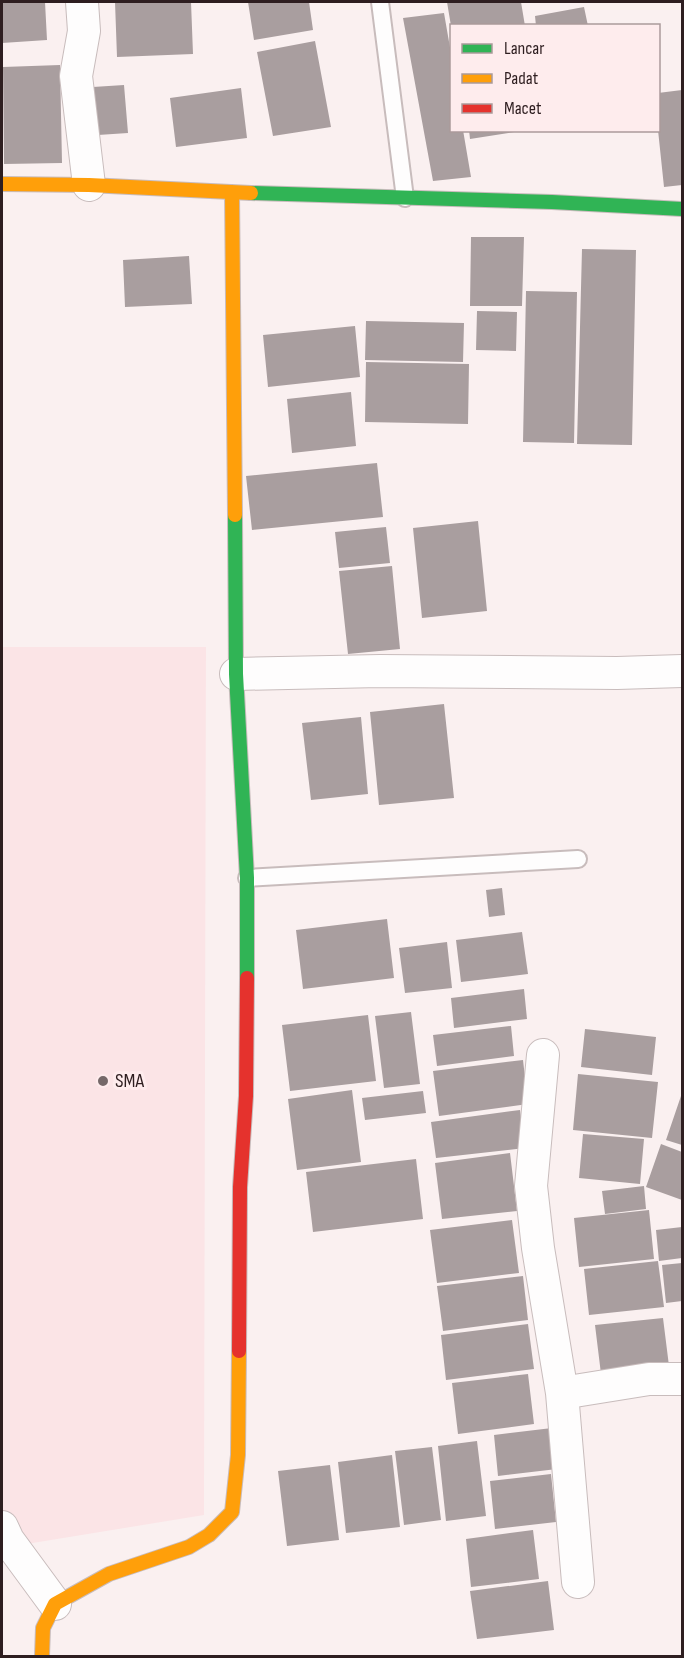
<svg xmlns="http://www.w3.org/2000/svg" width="684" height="1658" viewBox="0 0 684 1658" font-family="'Sofia Sans Condensed',sans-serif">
<rect width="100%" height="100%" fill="#faf0f0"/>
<!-- built -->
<path fill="#fbe4e6" d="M 2,647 L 206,647 L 204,1515 L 2,1548 Z"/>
<!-- building -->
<path fill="#a99e9f" d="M 2,2 L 45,2 L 47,40 L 2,43 Z
M 115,2 L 191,2 L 193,54 L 117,57 Z
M 248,2 L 309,2 L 313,30 L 254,40 Z
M 447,2 L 521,2 L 525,26 L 451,26 Z
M 584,7 L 588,26 L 536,26 L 535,16 Z
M 444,13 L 452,59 L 452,130 L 463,130 L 471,177 L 433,181 L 403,18 Z
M 315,41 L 331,127 L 273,136 L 257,52 Z
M 60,65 L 62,163 L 4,164 L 3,67 Z
M 124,85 L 128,133 L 98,135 L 93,87 Z
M 241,88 L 247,138 L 176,147 L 170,98 Z
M 682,90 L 682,185 L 664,187 L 658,130 L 658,93 Z
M 469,130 L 514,130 L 514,132 L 470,139 Z
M 471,237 L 524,237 L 522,306 L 470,306 Z
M 582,249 L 636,250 L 632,445 L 577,444 Z
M 189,256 L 192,304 L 125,307 L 123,260 Z
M 526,291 L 577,292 L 574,443 L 523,442 Z
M 477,311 L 517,312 L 516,351 L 476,350 Z
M 366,321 L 464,323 L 463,362 L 365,360 Z
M 355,326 L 360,377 L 268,387 L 263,335 Z
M 366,362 L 469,364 L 468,424 L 365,422 Z
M 351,392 L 356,446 L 292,453 L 287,399 Z
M 377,463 L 383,517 L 252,530 L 246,476 Z
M 478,521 L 487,611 L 422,618 L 413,528 Z
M 386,527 L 390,563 L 339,568 L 335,532 Z
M 392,566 L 400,649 L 348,654 L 339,571 Z
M 444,704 L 454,798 L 379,805 L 370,712 Z
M 361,717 L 368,794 L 311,800 L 302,723 Z
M 502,888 L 505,915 L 489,917 L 486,890 Z
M 387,919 L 394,978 L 303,989 L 296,930 Z
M 522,932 L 528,974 L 461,982 L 456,940 Z
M 447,942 L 452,988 L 405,993 L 399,948 Z
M 524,989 L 527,1019 L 454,1028 L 451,998 Z
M 411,1012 L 420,1084 L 384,1088 L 375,1016 Z
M 368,1015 L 376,1081 L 290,1091 L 282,1025 Z
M 511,1026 L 514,1056 L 437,1066 L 433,1035 Z
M 585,1029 L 656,1037 L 652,1075 L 581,1067 Z
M 523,1060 L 528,1104 L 439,1116 L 433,1071 Z
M 578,1074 L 658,1082 L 652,1138 L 573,1130 Z
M 352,1090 L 361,1162 L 297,1170 L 288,1099 Z
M 423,1091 L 426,1113 L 365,1120 L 362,1098 Z
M 682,1093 L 682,1145 L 666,1140 Z
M 520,1110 L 525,1148 L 436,1158 L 431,1122 Z
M 583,1134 L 644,1139 L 640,1184 L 579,1178 Z
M 661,1144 L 682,1152 L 682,1200 L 646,1187 Z
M 510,1153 L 517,1211 L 442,1219 L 435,1163 Z
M 416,1159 L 423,1219 L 313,1232 L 306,1172 Z
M 644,1186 L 646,1209 L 605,1214 L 602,1191 Z
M 649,1210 L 654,1259 L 579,1267 L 574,1218 Z
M 512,1220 L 519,1273 L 437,1283 L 430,1230 Z
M 682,1227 L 682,1258 L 659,1261 L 656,1230 Z
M 658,1261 L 664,1307 L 589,1315 L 584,1269 Z
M 682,1263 L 682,1301 L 666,1303 L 662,1265 Z
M 523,1276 L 528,1320 L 443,1331 L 437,1286 Z
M 663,1318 L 669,1366 L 601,1374 L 595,1325 Z
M 528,1324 L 534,1369 L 446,1380 L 441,1335 Z
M 528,1374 L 534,1424 L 458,1434 L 452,1383 Z
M 552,1428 L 557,1469 L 498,1476 L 494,1435 Z
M 477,1441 L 486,1516 L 446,1521 L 438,1446 Z
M 432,1447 L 441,1520 L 404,1525 L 395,1451 Z
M 392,1455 L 400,1527 L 346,1533 L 338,1462 Z
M 330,1465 L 339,1540 L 287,1546 L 278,1471 Z
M 551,1474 L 556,1522 L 495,1529 L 490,1481 Z
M 533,1530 L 539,1579 L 471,1587 L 466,1539 Z
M 548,1581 L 554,1630 L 477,1639 L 470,1591 Z"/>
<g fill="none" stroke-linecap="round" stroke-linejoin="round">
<defs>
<path id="lane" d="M 380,2 L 405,198
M 247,878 L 578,859"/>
<path id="street" d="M 82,2 L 84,31 L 76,76 L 89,185
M 236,674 L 380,671 L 617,673 L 682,671
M 543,1055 L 531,1186 L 538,1248 L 562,1393
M 2,1527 L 8,1540 L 55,1604
M 578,1582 L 562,1393 L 649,1379 L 682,1379"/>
<path id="fast" d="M 251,193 L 552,202 L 682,209
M 235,515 L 236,674 L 247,878 L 247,978"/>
<path id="slow" d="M 2,184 L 89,185 L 251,193
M 232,192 L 235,515
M 42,1656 L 43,1628 L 55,1604 L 109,1574 L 189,1547 L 209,1535 L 232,1512 L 238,1455 L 239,1351"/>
<path id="jam" d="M 239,1351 L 240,1187 L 246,1096 L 247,978"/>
</defs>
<!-- lane casing -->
<use href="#lane" stroke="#c8bcbc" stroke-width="20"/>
<!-- street casing -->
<use href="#street" stroke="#c8bcbc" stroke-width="34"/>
<!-- fast casing -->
<use href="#fast" stroke="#c8bcbc" stroke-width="16"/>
<!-- slow casing -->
<use href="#slow" stroke="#c8bcbc" stroke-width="16"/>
<!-- jam casing -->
<use href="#jam" stroke="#c8bcbc" stroke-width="16"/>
<!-- lane -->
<use href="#lane" stroke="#fefdfd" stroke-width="16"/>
<!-- street -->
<use href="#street" stroke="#fefdfd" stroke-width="32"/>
<!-- fast -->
<use href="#fast" stroke="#30b455" stroke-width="14"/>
<!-- slow -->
<use href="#slow" stroke="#ff9f0a" stroke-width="14"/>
<!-- jam -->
<use href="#jam" stroke="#e5322d" stroke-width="14"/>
</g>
<!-- markers -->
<circle fill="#756869" stroke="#feeced" stroke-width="2" cx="103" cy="1081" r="6"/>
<g text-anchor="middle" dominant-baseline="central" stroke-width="6" stroke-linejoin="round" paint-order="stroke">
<!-- poi labels -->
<g font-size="20" fill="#2e1e20" stroke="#feeced" text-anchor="start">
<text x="115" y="1081">SMA</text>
</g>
</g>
<!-- border -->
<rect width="684" height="1658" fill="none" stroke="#2e1e20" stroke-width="6"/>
<!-- legend -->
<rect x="450" y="24" width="210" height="108" fill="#feeced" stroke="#ab9a9b" stroke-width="1.5"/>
<rect x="462" y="44" width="30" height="9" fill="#30b455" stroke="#ab9a9b" stroke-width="1.5"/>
<text x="504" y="54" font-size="18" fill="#2e1e20">Lancar</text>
<rect x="462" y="74" width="30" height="9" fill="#ff9f0a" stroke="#ab9a9b" stroke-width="1.5"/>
<text x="504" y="84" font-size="18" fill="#2e1e20">Padat</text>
<rect x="462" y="104" width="30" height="9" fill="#e5322d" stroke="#ab9a9b" stroke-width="1.5"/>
<text x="504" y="114" font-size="18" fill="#2e1e20">Macet</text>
</svg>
